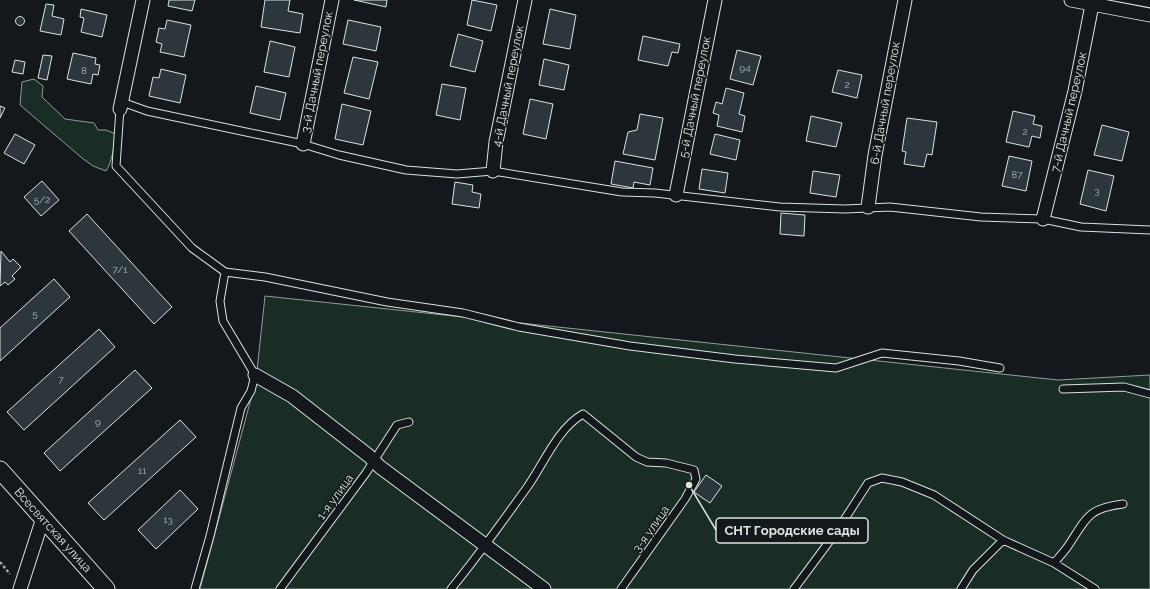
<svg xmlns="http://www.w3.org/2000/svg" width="1150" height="589" viewBox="0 0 1150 589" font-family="Raleway,sans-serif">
<rect width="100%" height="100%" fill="#14181c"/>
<!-- green -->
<path fill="#1a2d24" stroke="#939e99" d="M 34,79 L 43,86 L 42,97 L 65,119 L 94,123 L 98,130 L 106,130 L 116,134 C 113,148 113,160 106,171 L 93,166 L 82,158 L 20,105 L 22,82 Z
M 265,296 L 1058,380 L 1150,375 L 1150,589 L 200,589 L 256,380 Z"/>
<!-- building -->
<path fill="#2c363c" stroke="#d8e6dc" d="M 169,0 L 195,0 L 192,11 L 168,6 Z
M 265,0 L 290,0 L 288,11 L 303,14 L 300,33 L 261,27 Z
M 354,0 L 387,0 L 386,7 Z
M 472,0 L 497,5 L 491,31 L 467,25 Z
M 46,4 L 54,5 L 52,16 L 64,19 L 61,35 L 40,31 Z
M 81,9 L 107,15 L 102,37 L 81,32 L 84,18 L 80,17 Z
M 550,9 L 576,15 L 570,49 L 543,44 Z
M15.5 21a4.5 4.5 0 1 1 9 0a4.5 4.5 0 1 1-9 0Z
M 167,20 L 191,25 L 184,57 L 160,52 L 162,44 L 156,42 L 159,28 L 165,29 Z
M 348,20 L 381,27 L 376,51 L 343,44 Z
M 458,34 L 483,41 L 475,72 L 450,66 Z
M 643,36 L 680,44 L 678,53 L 672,52 L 668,66 L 638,60 Z
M 270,41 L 295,47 L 289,77 L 264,72 Z
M 737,50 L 761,56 L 753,85 L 730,79 Z
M 73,53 L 96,58 L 95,64 L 100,65 L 98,75 L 93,74 L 91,84 L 67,79 Z
M 43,55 L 52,56 L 47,80 L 38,78 Z
M 353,57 L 378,62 L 369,99 L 344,93 Z
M 544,59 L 569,65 L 564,90 L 539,85 Z
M 15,60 L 25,62 L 23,74 L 12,72 Z
M 161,69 L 186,75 L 180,103 L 149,96 L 153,77 L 159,78 Z
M 838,70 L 862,75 L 857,98 L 832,92 Z
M 442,84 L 466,88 L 460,120 L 436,115 Z
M 256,86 L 286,93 L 280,120 L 250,113 Z
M 726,88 L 744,93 L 739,114 L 745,116 L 742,132 L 717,126 L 719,115 L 713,113 L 716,102 L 722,104 Z
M 530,99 L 553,104 L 546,139 L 523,134 Z
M 342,104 L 371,111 L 363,145 L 335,139 Z
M 0,106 L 5,108 L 0,118 Z
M 1013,111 L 1035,116 L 1033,124 L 1042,126 L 1040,138 L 1032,136 L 1029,147 L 1006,142 Z
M 640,114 L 663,118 L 655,160 L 623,154 L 628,132 L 637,130 Z
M 811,116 L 842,123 L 836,147 L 806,141 Z
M 907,118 L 937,122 L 932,155 L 927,154 L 924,167 L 904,164 L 906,152 L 902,151 Z
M 1102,125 L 1129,132 L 1122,161 L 1094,155 Z
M 15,134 L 35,145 L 24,164 L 4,153 Z
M 715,134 L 740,140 L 736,160 L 710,154 Z
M 1009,156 L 1032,161 L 1026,191 L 1002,186 Z
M 615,161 L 653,168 L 650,185 L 634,182 L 633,188 L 611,184 Z
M 702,169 L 728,173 L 725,193 L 699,189 Z
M 1088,170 L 1114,176 L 1106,211 L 1080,204 Z
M 813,171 L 840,175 L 836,197 L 810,193 Z
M 42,181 L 59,200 L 41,216 L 24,197 Z
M 455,182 L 473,185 L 472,192 L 481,194 L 479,208 L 452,204 Z
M 781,213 L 805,215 L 804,236 L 780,234 Z
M 87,214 L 172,307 L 154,324 L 69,231 Z
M 1,251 L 10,262 L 13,259 L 21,267 L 12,276 L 15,279 L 8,285 L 5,282 L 0,286 Z
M 54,279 L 70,297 L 0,361 L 0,328 Z
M 99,329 L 115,347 L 24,430 L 7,412 Z
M 135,370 L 152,388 L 60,471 L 44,453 Z
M 180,420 L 196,437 L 104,520 L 88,503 Z
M 706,475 L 722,486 L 710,503 L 694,492 Z
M 180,490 L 198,509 L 156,549 L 138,530 Z"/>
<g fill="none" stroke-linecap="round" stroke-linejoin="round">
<defs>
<path id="service" d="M 122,102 L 147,111 L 303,144 L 339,155 L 406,170 L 457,174 L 493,171 L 622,192 L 655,193 L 780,207 L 845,209 L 890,207 L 981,217 L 1043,219 L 1081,227 L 1150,230
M 120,109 L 116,166 L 192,248 L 225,272 L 220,301 L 223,321 L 255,375 L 251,391 L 241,408 L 210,536 L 195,589
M 225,272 L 265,277 L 387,302 L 463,313 L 519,327 L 630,346 L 735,359 L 836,368 L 882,353 L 959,361 L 1000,368
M 1063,389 L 1124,387 L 1150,394
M 1054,563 L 1095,589
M 280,589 L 366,473 L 397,425 L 409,422
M 451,589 C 478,556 503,521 528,486 C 544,463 558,428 583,414 L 636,457 L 647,462 L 666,463 L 694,470 L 696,479 L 685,499 L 621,589
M 794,589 L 837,531 L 868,483 L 882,478 L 902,482 L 934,495 L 1003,540 L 1054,563 C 1059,557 1066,550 1070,543 C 1087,517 1089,508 1123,504
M 961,589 L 973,570 L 1003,540"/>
<path id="minor" d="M 1071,0 L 1150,15
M 120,109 L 143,0
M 303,144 L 332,0
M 493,171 L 496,142 L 525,0
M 676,195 L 715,0
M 868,207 L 875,155 L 905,0
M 1043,219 L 1075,91 L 1092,5
M 255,375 L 292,396 L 369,456 L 380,467 L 544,589
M 20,589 L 43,518"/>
<path id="tertiary" d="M 0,470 L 106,589"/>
</defs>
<!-- service casing -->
<use href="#service" stroke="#d8e6dc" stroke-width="9"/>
<!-- minor casing -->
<use href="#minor" stroke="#d8e6dc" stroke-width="15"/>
<!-- tertiary casing -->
<use href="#tertiary" stroke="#d8e6dc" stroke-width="19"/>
<!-- path -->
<path stroke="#9da8a2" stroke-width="2.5" stroke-dasharray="3 2" stroke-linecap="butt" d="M 0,562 L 10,574"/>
<!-- service -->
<use href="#service" stroke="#14181c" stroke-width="7"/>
<!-- minor -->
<use href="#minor" stroke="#14181c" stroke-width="13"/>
<!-- tertiary -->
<use href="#tertiary" stroke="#14181c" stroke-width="17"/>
</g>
<g text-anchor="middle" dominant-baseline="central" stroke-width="3" stroke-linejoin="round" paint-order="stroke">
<!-- number labels -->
<g font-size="10" fill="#adbab4">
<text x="745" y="67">94</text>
<text x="84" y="70">8</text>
<text x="847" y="84">2</text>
<text x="1025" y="131">2</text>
<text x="1017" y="174">87</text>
<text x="1097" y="190">3</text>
<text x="42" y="199">5/2</text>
<text x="120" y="269">7/1</text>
<text x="35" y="313">5</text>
<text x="61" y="379">7</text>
<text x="98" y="421">9</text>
<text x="142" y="470">11</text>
<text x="168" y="519">13</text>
</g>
<!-- street labels -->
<g font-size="12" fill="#d8e6dc" stroke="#14181c">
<text transform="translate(317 72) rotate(-79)">3-й Дачный переулок</text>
<text transform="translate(508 86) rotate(-79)">4-й Дачный переулок</text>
<text transform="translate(695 97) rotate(-79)">5-й Дачный переулок</text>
<text transform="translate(885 103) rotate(-80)">6-й Дачный переулок</text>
<text transform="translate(1069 112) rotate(-77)">7-й Дачный переулок</text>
<text transform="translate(335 497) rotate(-54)">1-я улица</text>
<text transform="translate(651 529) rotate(-55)">3-я улица</text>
<text transform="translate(53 530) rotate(48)">Всесвятская улица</text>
</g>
</g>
<!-- callouts -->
<path fill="none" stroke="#d8e6dc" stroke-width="1.5" d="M689 485L716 530"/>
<circle fill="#d8e6dc" stroke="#14181c" stroke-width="1.5" cx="689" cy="485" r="4"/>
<rect fill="#14181c" stroke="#d8e6dc" stroke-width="1.5" x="716" y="518" width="152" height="25" rx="4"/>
<g font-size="13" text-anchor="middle" font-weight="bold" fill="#d8e6dc">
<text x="792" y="535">СНТ Городские сады</text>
</g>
</svg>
